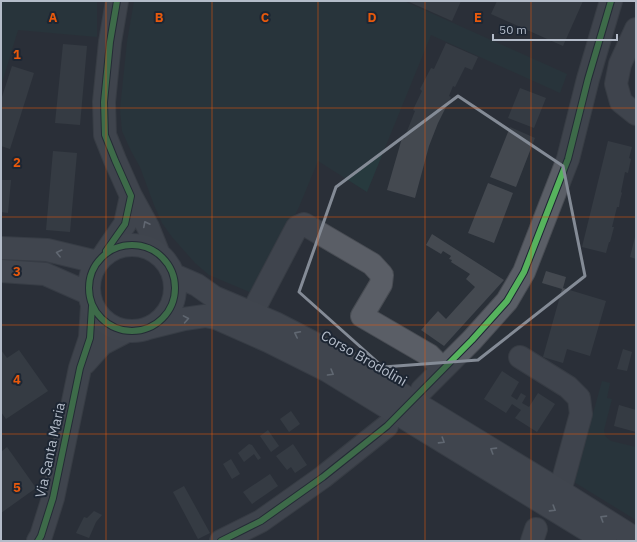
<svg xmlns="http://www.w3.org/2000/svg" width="637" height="542" viewBox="0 0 637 542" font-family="'IBM Plex Sans',sans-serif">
<rect width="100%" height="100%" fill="#2a3038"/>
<!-- green -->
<path fill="#273a3e" d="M 1,1 L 95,1 L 97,2 L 97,37 L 18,30 L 1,86 Z
M 134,1 L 404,1 L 567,74 L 560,93 L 431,35 L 367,192 L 318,161 L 299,207 L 260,285 L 252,293 L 209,275 L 195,263 L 172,237 L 162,223 L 154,205 L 140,167 L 131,151 L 122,131 L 120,109 L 127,42 Z
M 602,381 L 610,383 L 607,398 L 612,399 L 604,430 L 605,436 L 611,441 L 636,447 L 636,520 L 574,482 Z"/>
<!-- building -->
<path fill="#444950" d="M 407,1 L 461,1 L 452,21 Z
M 497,1 L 583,1 L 563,46 L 491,14 Z
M 446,43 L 478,57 L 472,70 L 465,67 L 455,87 L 453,86 L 449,96 L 451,97 L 438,123 L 429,146 L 415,198 L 387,190 L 402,138 L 404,139 L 415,111 L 413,110 L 422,91 L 420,89 L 431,68 L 434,69 Z
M 63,44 L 87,46 L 80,125 L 55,123 Z
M 12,66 L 34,73 L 10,149 L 1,146 L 1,100 Z
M 520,88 L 546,98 L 534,128 L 508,118 Z
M 510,127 L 535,138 L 516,187 L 490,177 Z
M 608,141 L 632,147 L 629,158 L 631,159 L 628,173 L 625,172 L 621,192 L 622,193 L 620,200 L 619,207 L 617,207 L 612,227 L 614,227 L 610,242 L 609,242 L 606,253 L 582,247 Z
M 53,151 L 77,153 L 70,232 L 46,230 Z
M 1,180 L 11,180 L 8,213 L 1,212 Z
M 488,183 L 513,193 L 494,243 L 468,233 Z
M 432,234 L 504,280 L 444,346 L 421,330 L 438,311 L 446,319 L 475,287 L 466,279 L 470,274 L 451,262 L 452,260 L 449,259 L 451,256 L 443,251 L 441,254 L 426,245 Z
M 635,237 L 636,237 L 636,259 L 630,257 Z
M 546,271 L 566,277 L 563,288 L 606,301 L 590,356 L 567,349 L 563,363 L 543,357 L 562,289 L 542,283 Z
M 623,349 L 632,352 L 627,371 L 617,369 Z
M 1,350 L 7,358 L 19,350 L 48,391 L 6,419 L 1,412 Z
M 502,371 L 519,382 L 511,396 L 517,400 L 521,393 L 526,396 L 522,403 L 529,407 L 538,393 L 555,404 L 537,432 L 515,418 L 521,410 L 512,404 L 506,413 L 484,399 Z
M 619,405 L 636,410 L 636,432 L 614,426 Z
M 291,411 L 300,424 L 289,432 L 280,419 Z
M 268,430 L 279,446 L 271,452 L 260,436 Z
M 249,444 L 252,445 L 261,458 L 258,460 L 254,454 L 244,462 L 238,453 Z
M 293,444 L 307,465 L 295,473 L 291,467 L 287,470 L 276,456 Z
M 7,447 L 36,488 L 1,513 L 1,452 Z
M 231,459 L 240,474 L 232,479 L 223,464 Z
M 270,474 L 278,486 L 252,504 L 243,492 Z
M 184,486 L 210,533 L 198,539 L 173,492 Z
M 94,511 L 102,515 L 96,522 L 89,538 L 76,533 L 84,517 L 87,518 Z"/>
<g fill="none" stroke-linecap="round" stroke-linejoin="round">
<defs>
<path id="minor" d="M 117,1 L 110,42 L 104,102 L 105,135 L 115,160 L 131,196 L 148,227 L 158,252
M 636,29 L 620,64 L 616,84 L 621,102 L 636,114
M 105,253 L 125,224 L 131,196
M 252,313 L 297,227 L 304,224 L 372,264 L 382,275 L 381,284 L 362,316 L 429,355 L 443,369
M 520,357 L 568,387 L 579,398 L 581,414 L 560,491
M 85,363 L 102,344 L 127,331
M 422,390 L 472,340 L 507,301 L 524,272 L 568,159 L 588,79 L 611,1
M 38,541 L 41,536 L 53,498 L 80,368 L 90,338 L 92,306
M 221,541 L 261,521 L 323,477 L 387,426
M 532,541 L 536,529"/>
<path id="major" d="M89 288a43 43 0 1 1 86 0a43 43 0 1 1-86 0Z
M 1,248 L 47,250 L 97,262
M 1,271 L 45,274 L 88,293
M 174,275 L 197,285 L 214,297 L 275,323 L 337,355 L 560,491 L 636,539
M 148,328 L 184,319 L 205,316 L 216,318 L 268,341 L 328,371 L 605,541"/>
</defs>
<!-- minor casing -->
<use href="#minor" stroke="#484c53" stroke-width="24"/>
<!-- major casing -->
<use href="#major" stroke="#484c55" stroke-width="24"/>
<!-- minor -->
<use href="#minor" stroke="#5a5e66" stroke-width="22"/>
<!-- major -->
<use href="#major" stroke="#5c6168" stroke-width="22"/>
<defs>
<path id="cycleway" d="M89 288a43 43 0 1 1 86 0a43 43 0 1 1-86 0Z
M 106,251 L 125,224 L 131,196 L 115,160 L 105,135 L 104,102 L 110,42 L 117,1
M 38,541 L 41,536 L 53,498 L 80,368 L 90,338 L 92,306
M 221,541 L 261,521 L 323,477 L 387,426 L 472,340 L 507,301 L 524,272 L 568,159 L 588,79 L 611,1"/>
</defs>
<!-- cycleway casing -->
<use href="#cycleway" stroke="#1d2633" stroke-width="8"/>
<!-- cycleway -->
<use href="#cycleway" stroke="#56b35d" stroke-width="6"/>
</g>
<!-- one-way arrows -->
<defs><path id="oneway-chevron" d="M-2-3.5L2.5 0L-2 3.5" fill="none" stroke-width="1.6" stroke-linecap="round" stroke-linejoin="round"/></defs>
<use stroke="#a2a9b5" href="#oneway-chevron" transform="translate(146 224) rotate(-117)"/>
<g stroke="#a2aab6">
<use href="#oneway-chevron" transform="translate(59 253) rotate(-166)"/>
<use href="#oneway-chevron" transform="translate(186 319) rotate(-10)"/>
<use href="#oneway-chevron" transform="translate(297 334) rotate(-153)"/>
<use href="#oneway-chevron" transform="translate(331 373) rotate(30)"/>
<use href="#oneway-chevron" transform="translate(442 441) rotate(32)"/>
<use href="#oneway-chevron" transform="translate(493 450) rotate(-148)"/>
<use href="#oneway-chevron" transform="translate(553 509) rotate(32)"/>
<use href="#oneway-chevron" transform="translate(603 518) rotate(-148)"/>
</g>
<!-- marked area -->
<path d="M0 0H637V542H0ZM 458,96 L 563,166 L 585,276 L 478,360 L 383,367 L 299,292 L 336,187 Z" fill="#2a3038" fill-opacity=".55" fill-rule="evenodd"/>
<path fill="none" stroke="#848b96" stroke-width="3" stroke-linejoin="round" d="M 458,96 L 563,166 L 585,276 L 478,360 L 383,367 L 299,292 L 336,187 Z"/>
<!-- grid -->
<path fill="none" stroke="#e8590c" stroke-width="1" stroke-opacity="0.55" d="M 106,1 L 106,541M 212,1 L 212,541M 318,1 L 318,541M 425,1 L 425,541M 531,1 L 531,541M 1,108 L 636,108M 1,217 L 636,217M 1,325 L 636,325M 1,434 L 636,434"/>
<g text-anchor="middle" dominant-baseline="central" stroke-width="4" stroke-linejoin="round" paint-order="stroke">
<!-- street labels -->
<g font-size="14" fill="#b4bcc9" stroke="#1d2633">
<text transform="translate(364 358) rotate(30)">Corso Brodolini</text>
<text transform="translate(50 450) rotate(-78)">Via Santa Maria</text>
</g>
</g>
<g font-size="13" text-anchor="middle" font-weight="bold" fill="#e8590c" stroke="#1d2633" stroke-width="4" stroke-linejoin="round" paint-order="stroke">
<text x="53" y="22">A</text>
<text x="159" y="22">B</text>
<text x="265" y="22">C</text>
<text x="372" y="22">D</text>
<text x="478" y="22">E</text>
<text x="17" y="59">1</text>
<text x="17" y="167">2</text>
<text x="17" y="276">3</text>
<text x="17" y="384">4</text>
<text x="17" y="492">5</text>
</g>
<!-- border -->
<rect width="637" height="542" fill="none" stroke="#b4bcc9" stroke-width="4"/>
<!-- scale -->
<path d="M493 34v6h124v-6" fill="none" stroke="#b4bcc9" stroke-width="2"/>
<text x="499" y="34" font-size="12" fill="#b4bcc9" stroke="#1d2633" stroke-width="3" paint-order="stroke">50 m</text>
</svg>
